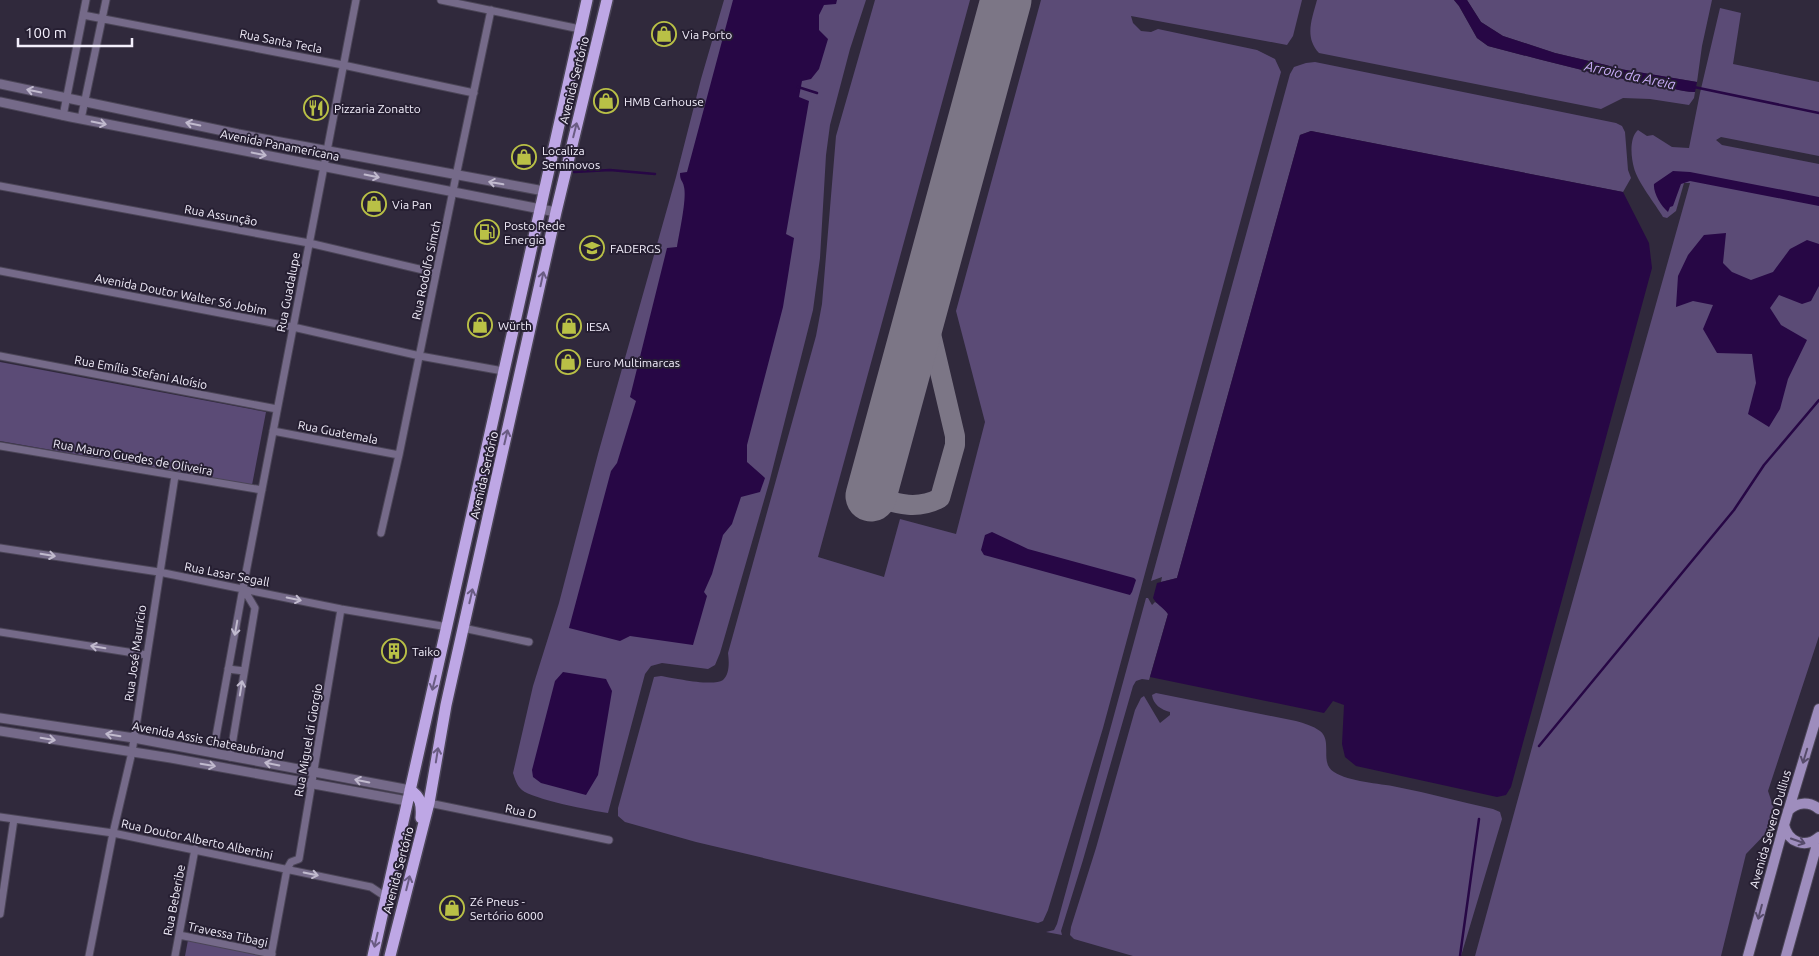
<svg xmlns="http://www.w3.org/2000/svg" width="1819" height="956" viewBox="0 0 1819 956" font-family="Ubuntu,sans-serif">
<rect width="100%" height="100%" fill="#30293c"/>
<!-- green -->
<path fill="#5b4b76" d="M 724,0 L 866,0 L 850,49 L 830,125 L 826,155 L 820,258 L 813,310 L 769,483 L 720,653 L 715,665 L 708,669 L 662,663 L 651,666 L 645,674 L 608,813 C 593,811 532,799 522,790 C 517,786 515,779 513,773 L 533,686 L 559,603 L 598,454 L 676,177 L 701,79 Z
M 875,0 L 970,0 L 818,557 L 884,577 L 900,519 L 956,534 L 985,422 L 956,311 L 1041,0 L 1302,0 L 1293,36 L 1287,45 L 1131,16 L 1133,23 L 1141,31 L 1151,32 L 1158,29 L 1257,50 L 1275,59 L 1281,72 L 1103,728 L 1048,910 L 1043,921 L 1038,923 L 696,842 L 625,822 L 618,816 L 618,808 L 654,677 L 661,676 C 674,678 713,687 723,680 C 730,674 729,661 728,653 L 816,336 L 822,304 L 836,136 Z
M 1317,0 L 1454,0 L 1459,6 L 1477,38 L 1488,46 C 1543,60 1597,76 1653,84 C 1667,86 1680,92 1695,92 L 1694,98 L 1689,105 L 1650,99 L 1623,98 L 1601,109 L 1319,53 C 1304,37 1312,19 1317,0 Z
M 1467,0 L 1712,0 L 1702,46 L 1697,82 L 1620,69 L 1606,65 L 1555,53 L 1503,36 L 1481,22 Z
M 1720,8 L 1741,13 L 1733,64 L 1819,82 L 1819,156 L 1721,137 L 1716,140 L 1722,145 L 1819,164 L 1819,636 L 1768,791 L 1776,815 L 1771,828 L 1746,854 L 1721,956 L 1475,956 L 1554,667 L 1690,183 L 1684,183 L 1676,211 L 1667,218 L 1663,217 C 1656,205 1637,181 1634,168 C 1631,157 1629,138 1638,130 L 1647,136 L 1653,135 L 1672,147 L 1689,148 L 1700,93 Z
M 1315,62 L 1616,123 L 1622,126 L 1625,132 L 1628,170 L 1631,178 L 1623,192 L 1311,131 L 1300,135 L 1177,578 L 1161,582 L 1162,577 L 1151,581 L 1290,74 L 1294,67 L 1306,63 Z
M 0,362 L 266,412 L 252,485 L 0,441 Z
M 1146,598 L 1148,598 L 1152,605 L 1155,602 L 1163,607 L 1168,614 L 1149,680 L 1142,679 L 1136,681 L 1133,686 L 1083,860 L 1061,931 L 1062,935 L 1046,932 L 1054,930 L 1057,924 Z
M 1156,693 L 1296,721 C 1304,723 1313,726 1320,731 C 1333,741 1319,763 1334,772 C 1349,782 1379,783 1397,787 C 1429,793 1461,802 1493,809 L 1500,812 L 1502,819 L 1461,956 L 1133,956 L 1074,939 L 1070,935 L 1071,927 L 1096,848 L 1135,710 L 1141,698 L 1144,696 L 1160,723 L 1170,715 L 1170,712 C 1161,710 1153,704 1152,695 Z
M 188,940 L 262,956 L 185,956 Z"/>
<!-- water -->
<path fill="#270745" d="M 733,0 L 837,0 L 836,4 L 824,5 L 819,15 L 819,30 L 828,39 L 819,69 L 811,79 L 802,81 L 799,97 L 809,101 L 786,234 L 794,238 L 783,307 L 747,445 L 747,462 L 765,478 L 760,492 L 741,497 L 732,524 L 723,535 L 712,574 L 704,592 L 707,596 L 693,645 L 630,636 L 620,641 L 569,628 L 611,471 L 617,463 L 636,401 L 630,397 L 667,248 L 677,247 C 679,234 687,199 684,187 C 683,180 680,182 680,173 L 687,172 Z
M 1454,0 L 1467,0 L 1481,22 L 1503,36 L 1555,53 L 1606,65 L 1620,69 L 1697,82 L 1695,92 C 1680,92 1667,86 1653,84 C 1597,76 1543,60 1488,46 L 1477,38 L 1459,6 Z
M 1311,131 L 1623,192 L 1649,243 L 1652,268 L 1511,787 L 1506,795 L 1497,797 L 1356,766 L 1345,757 L 1342,744 L 1344,705 L 1333,701 L 1324,713 L 1150,677 L 1168,614 C 1163,607 1156,604 1153,598 L 1157,583 L 1177,578 L 1300,135 Z
M 1673,171 L 1690,172 L 1819,197 L 1819,206 L 1690,181 L 1681,184 L 1673,206 L 1670,207 L 1668,212 C 1661,206 1653,193 1654,184 Z
M 1726,233 L 1723,263 L 1732,272 L 1751,280 L 1773,272 L 1790,249 L 1807,240 L 1819,244 L 1819,286 L 1811,301 L 1802,304 L 1779,295 L 1770,308 L 1781,325 L 1807,340 L 1788,379 L 1780,409 L 1769,427 L 1748,414 L 1756,383 L 1752,354 L 1717,353 L 1703,329 L 1713,305 L 1693,301 L 1676,307 L 1678,276 L 1688,255 L 1704,235 Z
M 992,532 L 1028,549 L 1134,578 L 1136,580 L 1132,592 L 1130,595 L 984,555 L 981,550 L 985,535 Z
M 563,672 L 606,679 L 612,691 L 598,775 L 586,795 L 541,783 L 533,777 L 532,770 L 555,681 Z"/>
<g fill="none" stroke-linecap="round" stroke-linejoin="round">
<!-- stream -->
<path stroke="#270745" stroke-width="2.5" d="M 798,87 L 817,93
M 1694,87 L 1819,113
M 574,172 L 610,170 L 655,174
M 1539,746 L 1734,510 L 1764,465 L 1819,400
M 1460,956 L 1479,819"/>
<!-- taxiway -->
<path stroke="#7c7686" stroke-width="20" d="M 871,496 C 895,503 916,511 940,498 L 955,445 L 955,436 L 927,317 L 927,298 L 946,220"/>
<!-- runway -->
<path stroke="#7c7686" stroke-width="51" d="M 871,496 L 1006,0"/>
<defs>
<path id="minor" d="M 441,0 L 580,29
M 83,15 L 343,65 L 474,93
M 63,116 L 86,0
M 81,119 L 106,0
M 0,186 L 309,243 L 436,273
M 0,271 L 293,327 L 420,356 L 503,371
M 0,356 L 277,409
M 273,431 L 399,455
M 0,446 L 262,490
M 381,533 L 399,455 L 456,176 L 491,10
M 0,548 L 159,572 L 341,609 L 448,627
M 463,628 L 529,642
M 0,632 L 147,655
M 228,669 L 244,671
M 213,753 L 243,588 L 356,0
M 230,757 L 255,608 L 243,588
M 429,803 L 609,840
M 0,817 L 113,833 L 371,887 L 386,897
M 0,914 L 14,819
M 179,935 L 272,954
M 89,956 L 113,833 L 132,752 L 175,476
M 175,956 L 195,849
M 271,956 L 287,869 L 291,862 L 299,859 L 341,609"/>
<path id="tertiary" d="M 0,84 L 238,134 L 544,191
M 0,102 L 71,117 L 556,212
M 0,718 L 134,738 L 410,790
M 0,731 L 171,758 L 407,801"/>
<path id="secondary" d="M 1788,811 C 1797,802 1809,801 1819,809
M 1784,825 C 1788,842 1805,849 1819,837
M 1748,956 L 1784,825 L 1819,709
M 1786,956 L 1819,837"/>
<path id="primary" d="M 410,790 C 421,797 422,805 421,818
M 373,956 C 446,638 515,319 587,0
M 390,956 L 429,803 L 446,705 L 556,212 L 607,0"/>
</defs>
<!-- minor casing -->
<use href="#minor" stroke="#4b4557" stroke-width="9"/>
<!-- tertiary casing -->
<use href="#tertiary" stroke="#4b4557" stroke-width="11"/>
<!-- secondary casing -->
<use href="#secondary" stroke="#4b4557" stroke-width="12"/>
<!-- primary casing -->
<use href="#primary" stroke="#4b4557" stroke-width="14"/>
<!-- minor -->
<use href="#minor" stroke="#756a89" stroke-width="7"/>
<!-- tertiary -->
<use href="#tertiary" stroke="#756a89" stroke-width="9"/>
<!-- secondary -->
<use href="#secondary" stroke="#9e8dbd" stroke-width="10"/>
<!-- primary -->
<use href="#primary" stroke="#bea7e5" stroke-width="11"/>
</g>
<!-- one-way arrows -->
<defs><path id="oneway-shaft" d="M-6 0H5M1.5-3L5.5 0L1.5 3" fill="none" stroke-width="1.6" stroke-linecap="round" stroke-linejoin="round" transform="scale(1.25)"/></defs>
<g stroke="#c1bace">
<use href="#oneway-shaft" transform="translate(34 91) rotate(-168)"/>
<use href="#oneway-shaft" transform="translate(99 123) rotate(11)"/>
<use href="#oneway-shaft" transform="translate(193 124) rotate(-168)"/>
<use href="#oneway-shaft" transform="translate(259 154) rotate(11)"/>
<use href="#oneway-shaft" transform="translate(372 176) rotate(11)"/>
<use href="#oneway-shaft" transform="translate(496 183) rotate(-170)"/>
<use href="#oneway-shaft" transform="translate(48 555) rotate(9)"/>
<use href="#oneway-shaft" transform="translate(294 599) rotate(12)"/>
<use href="#oneway-shaft" transform="translate(236 628) rotate(100)"/>
<use href="#oneway-shaft" transform="translate(98 647) rotate(-171)"/>
<use href="#oneway-shaft" transform="translate(241 688) rotate(-81)"/>
<use href="#oneway-shaft" transform="translate(113 735) rotate(-171)"/>
<use href="#oneway-shaft" transform="translate(48 739) rotate(9)"/>
<use href="#oneway-shaft" transform="translate(272 764) rotate(-169)"/>
<use href="#oneway-shaft" transform="translate(208 765) rotate(10)"/>
<use href="#oneway-shaft" transform="translate(362 781) rotate(-169)"/>
<use href="#oneway-shaft" transform="translate(311 874) rotate(12)"/>
</g>
<g stroke="#6a5c83">
<use href="#oneway-shaft" transform="translate(575 130) rotate(-76)"/>
<use href="#oneway-shaft" transform="translate(542 279) rotate(-78)"/>
<use href="#oneway-shaft" transform="translate(506 437) rotate(-77)"/>
<use href="#oneway-shaft" transform="translate(471 596) rotate(-77)"/>
<use href="#oneway-shaft" transform="translate(434 683) rotate(104)"/>
<use href="#oneway-shaft" transform="translate(437 755) rotate(-81)"/>
<use href="#oneway-shaft" transform="translate(408 883) rotate(-76)"/>
<use href="#oneway-shaft" transform="translate(376 940) rotate(103)"/>
</g>
<g stroke="#564b6a">
<use href="#oneway-shaft" transform="translate(1805 756) rotate(107)"/>
<use href="#oneway-shaft" transform="translate(1798 841) rotate(19)"/>
<use href="#oneway-shaft" transform="translate(1760 912) rotate(105)"/>
</g>
<!-- icons -->
<defs>
<symbol id="shop-ring" viewBox="-11 -11 22 22"><circle r="9.5" fill="#261f32" stroke="#b9c046" stroke-width="1.5"/><path d="M-5-2.5h2.3a2.7 3.5 0 0 1 5.4 0H5L5.5 6h-11ZM-1.5-2.5h3a1.5 2.3 0 0 0-3 0Z" fill="#b9c046"/></symbol>
<symbol id="restaurant-ring" viewBox="-11 -11 22 22"><circle r="9.5" fill="#261f32" stroke="#b9c046" stroke-width="1.5"/><path d="M-5-6h1v4h1v-4h1v4h1v-4h1v5L-1.5 .5V6h-2V.5L-5-1ZM5-6V6H3V1.5H1.5Q1.5-4 5-6Z" fill="#b9c046"/></symbol>
<symbol id="fuel-ring" viewBox="-11 -11 22 22"><circle r="9.5" fill="#261f32" stroke="#b9c046" stroke-width="1.5"/><path d="M-5.5-6h7V0h2V4h1.3V-2.5L3-4.5l.8-.8L6-3V5H2.5V1h-1V6h-7ZM-4.2-4.7v3.2H.2V-4.7Z" fill="#b9c046"/></symbol>
<symbol id="university-ring" viewBox="-11 -11 22 22"><circle r="9.5" fill="#261f32" stroke="#b9c046" stroke-width="1.5"/><path d="M0-5L7-2L0 1L-7-2ZM-4 1L0 2.5L4 1V4Q0 6-4 4Z" fill="#b9c046"/></symbol>
<symbol id="building-ring" viewBox="-11 -11 22 22"><circle r="9.5" fill="#261f32" stroke="#b9c046" stroke-width="1.5"/><path d="M-4-6H4V6H1V3H-1V6H-4ZM-2.5-4.3h1.7v1.8h-1.7ZM.8-4.3h1.7v1.8H.8ZM-2.5-1h1.7V.8h-1.7ZM.8-1h1.7V.8H.8Z" fill="#b9c046"/></symbol>
</defs>
<g fill-rule="evenodd">
<use href="#shop-ring" x="650" y="20" width="28" height="28"/>
<use href="#shop-ring" x="592" y="87" width="28" height="28"/>
<use href="#restaurant-ring" x="302" y="94" width="28" height="28"/>
<use href="#shop-ring" x="510" y="143" width="28" height="28"/>
<use href="#shop-ring" x="360" y="190" width="28" height="28"/>
<use href="#fuel-ring" x="473" y="218" width="28" height="28"/>
<use href="#university-ring" x="578" y="234" width="28" height="28"/>
<use href="#shop-ring" x="466" y="311" width="28" height="28"/>
<use href="#shop-ring" x="555" y="312" width="28" height="28"/>
<use href="#shop-ring" x="554" y="348" width="28" height="28"/>
<use href="#building-ring" x="380" y="637" width="28" height="28"/>
<use href="#shop-ring" x="438" y="894" width="28" height="28"/>
</g>
<g text-anchor="middle" dominant-baseline="central" stroke-width="4" stroke-linejoin="round" paint-order="stroke">
<!-- poi labels -->
<g font-size="12" fill="#f3effc" stroke="#261f32" text-anchor="start">
<text x="682" y="34">Via Porto</text>
<text x="624" y="101">HMB Carhouse</text>
<text x="334" y="108">Pizzaria Zonatto</text>
<text x="542" y="150">Localiza<tspan x="542" dy="14">Seminovos</tspan></text>
<text x="392" y="204">Via Pan</text>
<text x="504" y="225">Posto Rede<tspan x="504" dy="14">Energia</tspan></text>
<text x="610" y="248">FADERGS</text>
<text x="498" y="325">Würth</text>
<text x="586" y="326">IESA</text>
<text x="586" y="362">Euro Multimarcas</text>
<text x="412" y="651">Taiko</text>
<text x="470" y="901">Zé Pneus -<tspan x="470" dy="14">Sertório 6000</tspan></text>
</g>
<!-- street labels -->
<g font-size="12" fill="#f3effc" stroke="#261f32">
<text transform="translate(281 41) rotate(11)">Rua Santa Tecla</text>
<text transform="translate(574 80) rotate(-76)">Avenida Sertório</text>
<text transform="translate(280 145) rotate(11)">Avenida Panamericana</text>
<text transform="translate(221 215) rotate(10)">Rua Assunção</text>
<text transform="translate(426 270) rotate(-78)">Rua Rodolfo Simch</text>
<text transform="translate(288 292) rotate(-79)">Rua Guadalupe</text>
<text transform="translate(181 294) rotate(11)">Avenida Doutor Walter Só Jobim</text>
<text transform="translate(141 372) rotate(11)">Rua Emília Stefani Aloísio</text>
<text transform="translate(338 432) rotate(11)">Rua Guatemala</text>
<text transform="translate(133 457) rotate(10)">Rua Mauro Guedes de Oliveira</text>
<text transform="translate(484 475) rotate(-77)">Avenida Sertório</text>
<text transform="translate(227 574) rotate(11)">Rua Lasar Segall</text>
<text transform="translate(135 653) rotate(-82)">Rua José Maurício</text>
<text transform="translate(208 740) rotate(11)">Avenida Assis Chateaubriand</text>
<text transform="translate(308 740) rotate(-80)">Rua Miguel di Giorgio</text>
<text transform="translate(521 811) rotate(12)">Rua D</text>
<text transform="translate(1770 829) rotate(-74)">Avenida Severo Dullius</text>
<text transform="translate(197 839) rotate(12)">Rua Doutor Alberto Albertini</text>
<text transform="translate(398 870) rotate(-75)">Avenida Sertório</text>
<text transform="translate(174 900) rotate(-79)">Rua Beberibe</text>
<text transform="translate(228 934) rotate(12)">Travessa Tibagi</text>
</g>
<!-- water labels -->
<g font-size="14" font-style="italic" fill="#cbaffb" stroke="#261f32">
<text transform="translate(1630 75) rotate(12)">Arroio da Areia</text>
</g>
</g>
<!-- scale -->
<path d="M18 38v8h114v-8" fill="none" stroke="#f3effc" stroke-width="2.5"/>
<text x="25" y="38" font-size="15" fill="#f3effc" stroke="#261f32" stroke-width="4" paint-order="stroke">100 m</text>
</svg>
